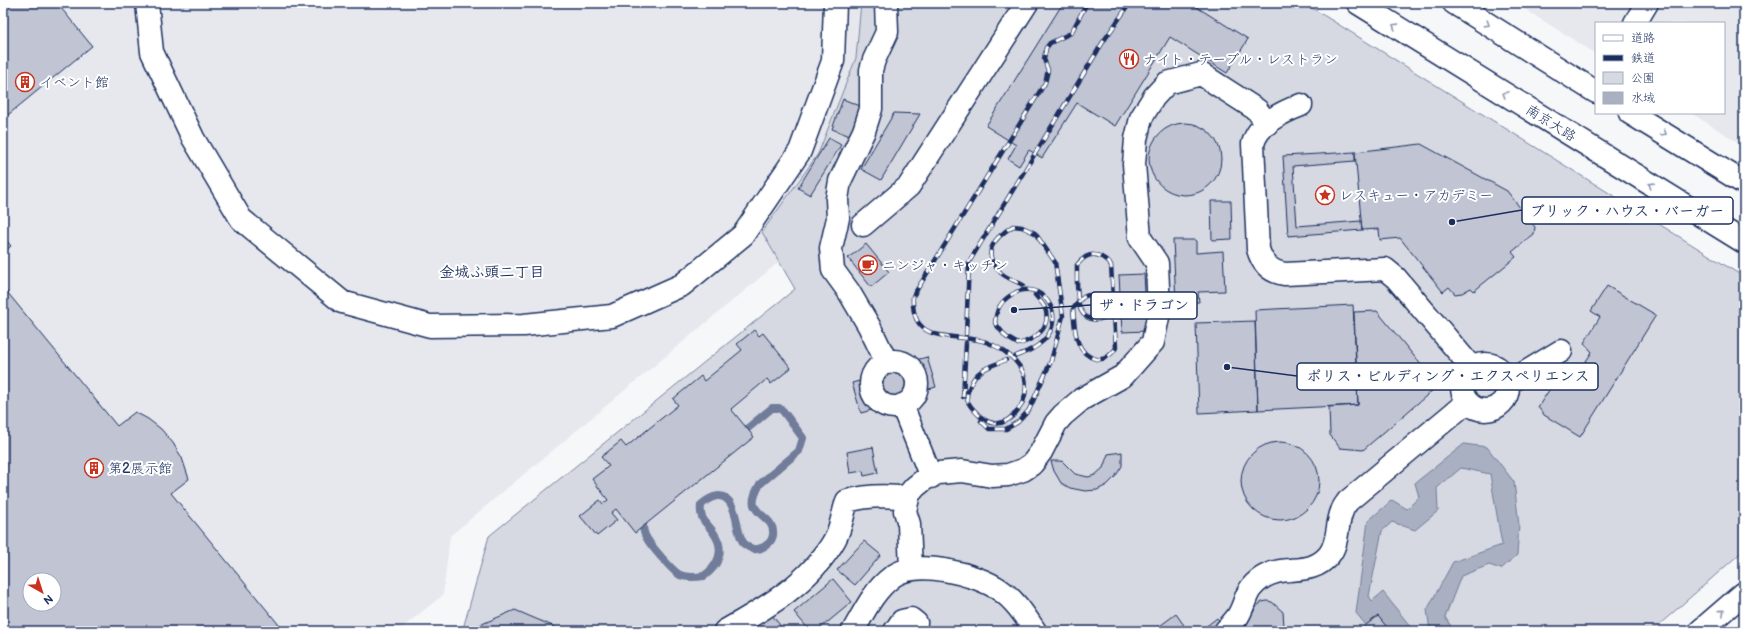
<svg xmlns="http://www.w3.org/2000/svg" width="1747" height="634" viewBox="0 0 1747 634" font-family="'Balsamiq Sans','Klee One',sans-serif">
<rect width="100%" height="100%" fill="#f6f7f9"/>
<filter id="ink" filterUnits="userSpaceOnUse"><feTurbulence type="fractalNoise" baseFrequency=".025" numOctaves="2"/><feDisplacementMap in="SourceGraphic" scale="8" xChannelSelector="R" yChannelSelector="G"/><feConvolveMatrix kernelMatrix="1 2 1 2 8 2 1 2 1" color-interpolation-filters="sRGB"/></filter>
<g filter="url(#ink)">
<!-- built -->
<path fill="#e6e8ee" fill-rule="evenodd" d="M 3,3 L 861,3 L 856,58 L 818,154 L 762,232 L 780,261 L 450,536 L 443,595 L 398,631 L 3,631 ZM 30,580 L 54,580 L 54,604 L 30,604 Z
M 1515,3 L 1744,3 L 1744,146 L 1691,113 L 1724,113 L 1724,23 L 1596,23 L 1596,54 Z"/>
<!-- green -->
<path fill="#d6d9e2" stroke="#7884a0" d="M 861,3 L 1304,3 L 1744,277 L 1744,550 L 1652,631 L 457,631 L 464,625 L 489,536 L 795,289 L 762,232 L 818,154 L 856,58 Z"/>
<!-- water -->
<path fill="#a9b0c1" stroke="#707c99" d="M 1464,444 L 1487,447 L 1514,482 L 1519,525 L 1517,555 L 1501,569 L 1489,565 L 1461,576 L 1445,617 L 1454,631 L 1430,631 L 1427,610 L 1453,562 L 1502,545 L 1490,474 L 1461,468 L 1437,488 L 1438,511 L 1415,530 L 1392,522 L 1382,531 L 1369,596 L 1372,601 L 1383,592 L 1414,631 L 1390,631 L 1378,616 L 1366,625 L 1356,613 L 1368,521 L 1392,500 L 1407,509 L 1419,497 L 1415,483 Z"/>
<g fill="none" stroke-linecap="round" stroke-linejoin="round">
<!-- stream -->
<path stroke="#707c99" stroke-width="8" d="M 772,408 L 779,408 L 783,411 L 803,438 L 799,451 L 760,484 C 757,490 752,498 754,505 C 758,517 775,519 773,535 C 772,541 767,546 761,548 C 754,551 749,548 744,544 C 736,532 738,517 732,506 C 724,490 711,496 701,505 C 699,522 708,522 715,535 C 725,551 718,566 704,576 C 697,577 687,578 680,575 C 673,571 668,564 662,558 C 650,543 636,532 647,512 Z"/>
</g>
<!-- building -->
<path fill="#c0c4d3" stroke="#1b2f5e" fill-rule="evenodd" d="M 3,3 L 57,3 L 92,46 L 3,119 Z
M 1063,3 L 1190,3 L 1248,39 L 1227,73 L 1170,37 L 1115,126 L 1077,103 L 1042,158 L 1029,150 L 1019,166 L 1008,159 L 1016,145 L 986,126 Z
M 843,99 L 860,106 L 850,136 L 832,129 Z
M 894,113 L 920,114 L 881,180 L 861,169 Z
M1149 159a36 36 0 1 1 72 0a36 36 0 1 1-72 0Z
M 829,138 L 841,145 L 810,195 L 798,188 Z
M 1421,144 L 1507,191 L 1535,227 L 1534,234 L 1512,252 L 1516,257 L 1474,291 L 1471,288 L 1462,293 L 1455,294 L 1449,287 L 1443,292 L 1400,238 L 1380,240 L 1379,229 L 1362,230 L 1355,152 Z
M 1355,152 L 1355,161 L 1293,166 L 1297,226 L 1361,221 L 1362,230 L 1288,236 L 1283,156 Z
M 1211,201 L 1231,201 L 1232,239 L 1212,240 Z
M 3,236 L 11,246 L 3,253 Z
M 1173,240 L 1196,240 L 1196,253 L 1223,251 L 1225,291 L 1198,292 L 1199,302 L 1176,303 Z
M 866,244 L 889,272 L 871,287 L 848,258 Z
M 1144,274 L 1147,331 L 1122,332 L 1119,275 Z
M 1607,286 L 1656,315 L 1580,437 L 1544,415 L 1538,407 L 1555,381 L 1567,390 L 1592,352 L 1584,343 L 1600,317 L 1591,311 Z
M 3,287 L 117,426 L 135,412 L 148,419 L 161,429 L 173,443 L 182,458 L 189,479 L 171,493 L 284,631 L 3,631 ZM 30,580 L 54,580 L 54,604 L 30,604 Z
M 1353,305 L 1358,405 L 1258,410 L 1255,310 Z
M 1377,311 L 1432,378 L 1432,391 L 1363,450 L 1340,448 L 1330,435 L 1329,407 L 1358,405 L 1354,312 Z
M 1255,321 L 1258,410 L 1199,413 L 1196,323 Z
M 754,330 L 759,336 L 763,333 L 791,368 L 771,384 L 767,379 L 731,409 L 754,437 L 635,533 L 616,509 L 611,513 L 617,520 L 597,536 L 580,516 L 600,500 L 603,504 L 608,500 L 592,479 L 609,466 L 601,457 L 621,441 L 626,447 L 678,405 L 673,399 L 701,376 L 704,381 L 742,350 L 737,344 Z
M 927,357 L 936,387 L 925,390 L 916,360 Z
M881 384a14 14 0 1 1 28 0a14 14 0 1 1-28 0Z
M 863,380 L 872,410 L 861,413 L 852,383 Z
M1241 481a39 39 0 1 1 78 0a39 39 0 1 1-78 0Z
M 873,447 L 878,473 L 864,476 L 863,471 L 850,473 L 847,452 Z
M 1122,452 L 1122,466 L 1115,477 L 1107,485 L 1097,490 L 1085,491 L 1070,488 L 1061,483 L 1054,471 L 1051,461 L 1062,461 L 1075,474 L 1088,477 L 1095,475 L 1103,468 L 1108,454 Z
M 864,541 L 881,555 L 855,585 L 837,570 Z
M 833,579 L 852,602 L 817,631 L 810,631 L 794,612 Z
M 1267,601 L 1272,602 L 1283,612 L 1284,626 L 1282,631 L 1245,631 L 1247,624 L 1256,607 L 1262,602 Z
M 515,610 L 555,627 L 557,631 L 473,631 L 475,627 Z
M 770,613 L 785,631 L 753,631 L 751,629 Z
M 1176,614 L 1188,631 L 1153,631 Z
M 1378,616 L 1390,631 L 1359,631 L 1366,625 Z
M 1217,618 L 1227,631 L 1200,631 Z"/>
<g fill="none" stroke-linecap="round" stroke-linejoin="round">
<defs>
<path id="minor" d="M 147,3 L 152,52 L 193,138 L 241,219 L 342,302 L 430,326 L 524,325 L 612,316 L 682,285 L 743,235 L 800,151 L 833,61 L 835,3
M 886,3 L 887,32 L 874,60 L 871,70 L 871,109 L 864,131 L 840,181 L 837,199 L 838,218 L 831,248 L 833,270 L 849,292 L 869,326 L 887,363
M 1358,3 L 1744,242
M 1454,3 L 1596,92
M 1635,23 L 1647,3
M 1301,105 C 1283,112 1258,123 1253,144 L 1258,249 C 1262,263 1270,272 1285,274 L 1385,269 L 1396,278 L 1472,368
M 1630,113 L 1744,183
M 863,225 L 909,186 L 1027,3
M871 384a23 23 0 1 1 46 0a23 23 0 1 1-46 0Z
M1462 387a23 23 0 1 1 46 0a23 23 0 1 1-46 0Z
M 1508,383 L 1561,351
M 902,405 L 931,477
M 911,569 L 909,524 L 905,511 L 909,494 L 915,487 L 925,479 L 938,473 L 962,471 L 992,476 L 1008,475 L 1023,470 L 1032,464 L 1041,452 L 1056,423 L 1063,415 L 1082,399 L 1123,376 L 1153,342 L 1159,312 L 1157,263 L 1140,238 L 1134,164 L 1136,139 L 1141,118 L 1154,97 L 1167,83 L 1201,74 L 1257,110 L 1267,124
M 1226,630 C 1230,626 1234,621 1238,616 C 1247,601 1244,590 1262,578 C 1284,563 1310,578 1329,555 C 1339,543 1336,525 1342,511 C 1343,507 1346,504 1348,501 L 1467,402
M 725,631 C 766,608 811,582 835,539 C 841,528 843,513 847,501 C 868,495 886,495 908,498
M 853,631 C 864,612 874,590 892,577 C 916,558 977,574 1000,590 C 1015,600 1025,616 1035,631
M 895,631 L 902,621 L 911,619 L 916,623 L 914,631
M 1700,631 L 1744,593"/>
</defs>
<!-- minor casing -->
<use href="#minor" stroke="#1b2f5e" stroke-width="25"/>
<!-- minor -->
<use href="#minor" stroke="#fff" stroke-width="22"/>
<defs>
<path id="rail" d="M 1077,265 C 1088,251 1100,252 1111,265 L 1116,348 C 1111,355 1105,361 1096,359 C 1074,354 1075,327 1073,309 C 1082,296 1086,292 1103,297 C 1105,300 1108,304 1109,308 C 1110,321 1086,326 1080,308 C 1076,295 1077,279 1077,265
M 966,335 L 969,262 L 1103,42 L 1130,3
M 1016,356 C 1026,352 1035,349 1043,341 C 1069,317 1041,275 1011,295 C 1000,302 996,310 995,323 L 1006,337 L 1018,344 C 1035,340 1052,328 1045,308 C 1043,303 1038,299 1035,295
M 1006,360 C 996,364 982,368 975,377 C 971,382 967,392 967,397 C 967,402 971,407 974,410 C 989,428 1004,428 1018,410 C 1025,401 1027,389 1025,378 C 1020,360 1002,348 986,342 C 955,332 910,347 913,296 L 1045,83 L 1048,70 L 1044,59 L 1046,48 L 1050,43 L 1071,33 L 1087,3
M 963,397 L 966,343
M 981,421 L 989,429 L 1006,429 L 1018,422 L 1029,410 L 1051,361 L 1063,316 L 1055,262 L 1035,233 L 1022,227 L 1013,226 C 994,238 980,253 1001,273 C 1006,278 1016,281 1023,285"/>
</defs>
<!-- rail casing -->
<use href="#rail" stroke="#1b2f5e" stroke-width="4.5"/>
<!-- rail -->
<use href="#rail" stroke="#fff" stroke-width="3" stroke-dasharray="9" stroke-linecap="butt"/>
</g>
<!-- one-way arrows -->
<defs><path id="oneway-chevron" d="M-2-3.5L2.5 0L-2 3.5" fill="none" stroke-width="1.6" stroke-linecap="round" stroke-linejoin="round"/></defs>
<g stroke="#8d97ae">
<use href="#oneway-chevron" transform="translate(1487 24) rotate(32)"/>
<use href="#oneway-chevron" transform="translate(1395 26) rotate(-148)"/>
<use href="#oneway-chevron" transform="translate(1505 94) rotate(-148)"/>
<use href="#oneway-chevron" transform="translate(1664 133) rotate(31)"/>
<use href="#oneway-chevron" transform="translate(1651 185) rotate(-148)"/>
<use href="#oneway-chevron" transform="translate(1722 612) rotate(-41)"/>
</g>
</g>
<!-- icons -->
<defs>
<symbol id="restaurant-ring" viewBox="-11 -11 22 22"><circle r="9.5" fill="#fff" stroke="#c8321e" stroke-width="1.5"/><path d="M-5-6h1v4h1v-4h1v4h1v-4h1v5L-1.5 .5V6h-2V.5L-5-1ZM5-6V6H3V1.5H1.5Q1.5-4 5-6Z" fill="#c8321e"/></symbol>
<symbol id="building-ring" viewBox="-11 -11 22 22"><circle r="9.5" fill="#fff" stroke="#c8321e" stroke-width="1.5"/><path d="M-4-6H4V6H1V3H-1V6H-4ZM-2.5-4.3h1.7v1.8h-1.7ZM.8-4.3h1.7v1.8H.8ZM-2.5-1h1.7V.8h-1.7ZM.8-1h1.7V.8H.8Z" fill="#c8321e"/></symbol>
<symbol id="sight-ring" viewBox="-11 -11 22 22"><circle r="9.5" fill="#fff" stroke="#c8321e" stroke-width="1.5"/><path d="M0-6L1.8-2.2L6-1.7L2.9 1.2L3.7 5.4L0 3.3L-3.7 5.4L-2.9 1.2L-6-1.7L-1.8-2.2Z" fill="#c8321e"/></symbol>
<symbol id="cafe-ring" viewBox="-11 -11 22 22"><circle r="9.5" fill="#fff" stroke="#c8321e" stroke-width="1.5"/><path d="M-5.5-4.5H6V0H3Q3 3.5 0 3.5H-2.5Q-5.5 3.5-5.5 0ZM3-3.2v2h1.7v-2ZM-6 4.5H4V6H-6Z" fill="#c8321e"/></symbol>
</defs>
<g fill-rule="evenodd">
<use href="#restaurant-ring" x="1118" y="48" width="22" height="22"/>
<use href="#building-ring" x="14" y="71" width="22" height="22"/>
<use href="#sight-ring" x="1314" y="184" width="22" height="22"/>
<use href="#cafe-ring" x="857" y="254" width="22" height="22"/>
<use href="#building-ring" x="83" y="457" width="22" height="22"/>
</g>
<g text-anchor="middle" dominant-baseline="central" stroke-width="4" stroke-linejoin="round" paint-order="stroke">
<!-- poi labels -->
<g font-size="14" fill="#1b2f5e" stroke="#fff" text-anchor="start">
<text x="1143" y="59">ナイト・テーブル・レストラン</text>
<text x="39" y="82">イベント館</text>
<text x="1339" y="195">レスキュー・アカデミー</text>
<text x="882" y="265">ニンジャ・キッチン</text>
<text x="108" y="468">第2展示館</text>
</g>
<!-- street labels -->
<g font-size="14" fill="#1b2f5e" stroke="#fff">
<text transform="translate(1551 123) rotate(32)">南京大路</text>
</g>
<!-- neighbourhood labels -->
<g font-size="15" font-weight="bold" fill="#1b2f5e" stroke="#fff">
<text x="492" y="272">金城ふ頭二丁目</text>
</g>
</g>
<!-- callouts -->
<path fill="none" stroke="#1b2f5e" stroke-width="1.5" d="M1452 222L1522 210M1014 310L1091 305M1227 367L1297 376"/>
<g fill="#1b2f5e" stroke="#fff" stroke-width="1.5">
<circle cx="1452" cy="222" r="4"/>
<circle cx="1014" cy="310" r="4"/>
<circle cx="1227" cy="367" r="4"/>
</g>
<g fill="#fff" stroke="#1b2f5e" stroke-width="1.5">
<rect x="1522" y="197" width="211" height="27" rx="4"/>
<rect x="1091" y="292" width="106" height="27" rx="4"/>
<rect x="1297" y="363" width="301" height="27" rx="4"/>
</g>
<g font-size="15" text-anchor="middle" font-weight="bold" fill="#1b2f5e">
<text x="1627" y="216">ブリック・ハウス・バーガー</text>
<text x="1144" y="310">ザ・ドラゴン</text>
<text x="1448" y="381">ポリス・ビルディング・エクスペリエンス</text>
</g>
<!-- margin -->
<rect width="1747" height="634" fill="none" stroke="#fff" stroke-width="16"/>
<rect x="8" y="8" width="1731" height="618" fill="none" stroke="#1b2f5e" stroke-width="1.5" filter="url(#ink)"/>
<!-- legend -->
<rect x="1595" y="22" width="130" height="92" fill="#ffffff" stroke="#a4acbf"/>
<rect x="1603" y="35" width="20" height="6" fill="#ffffff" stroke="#a4acbf"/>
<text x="1631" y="42" font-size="12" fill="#1b2f5e">道路</text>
<rect x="1603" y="55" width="20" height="6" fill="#1b2f5e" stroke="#a4acbf"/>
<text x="1631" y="62" font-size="12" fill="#1b2f5e">鉄道</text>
<rect x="1603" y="72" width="20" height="12" fill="#d6d9e2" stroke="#a4acbf"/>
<text x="1631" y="82" font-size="12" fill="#1b2f5e">公園</text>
<rect x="1603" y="92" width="20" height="12" fill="#a9b0c1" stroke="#a4acbf"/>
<text x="1631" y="102" font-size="12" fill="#1b2f5e">水域</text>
<!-- north arrow -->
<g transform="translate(42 592) rotate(141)"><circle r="19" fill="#ffffff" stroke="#a4acbf"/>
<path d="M0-3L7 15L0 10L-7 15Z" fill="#c8321e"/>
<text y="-6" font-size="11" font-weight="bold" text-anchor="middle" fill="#1b2f5e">N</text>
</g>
</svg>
